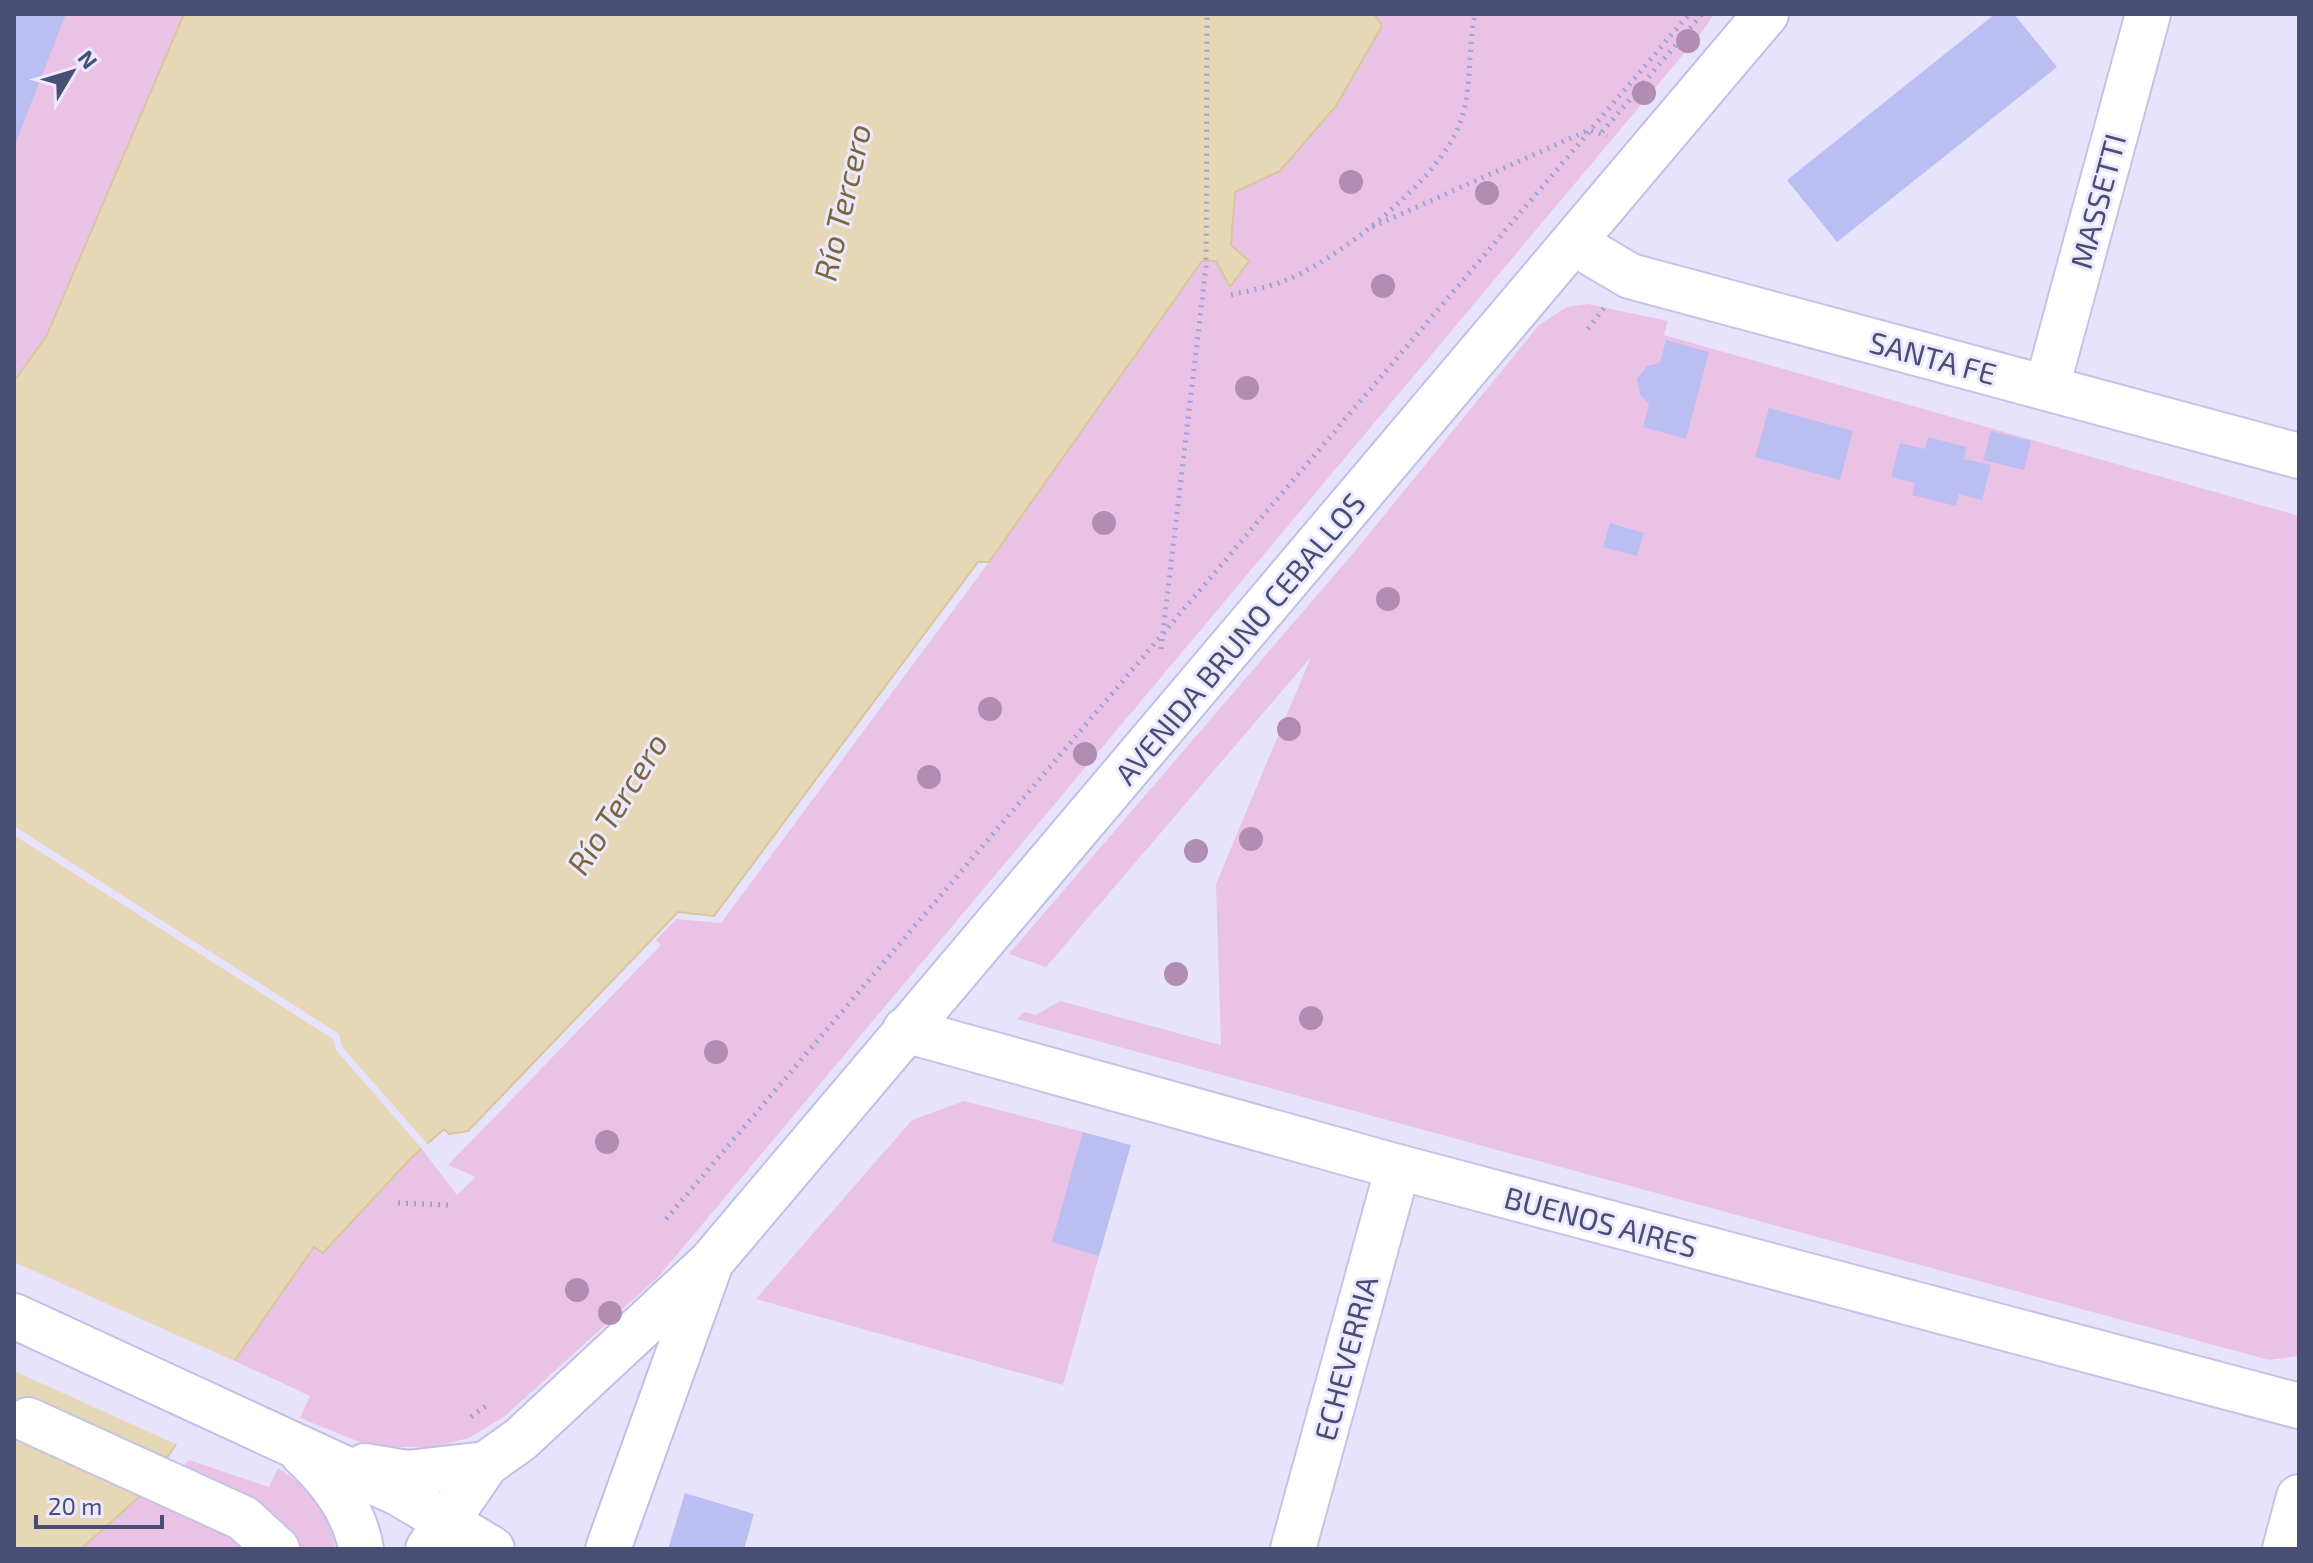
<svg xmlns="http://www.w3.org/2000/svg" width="2313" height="1563" viewBox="0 0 2313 1563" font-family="'Exo 2',sans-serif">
<rect width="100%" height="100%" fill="#e7e3fc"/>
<!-- green -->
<path fill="#eac2e5" d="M 14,14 L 184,14 L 45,337 L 14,381 Z
M 1374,14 L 1714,14 L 1702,32 L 659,1276 L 505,1416 L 469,1438 L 433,1447 L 372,1447 L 300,1418 L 310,1396 L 235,1361 L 314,1246 L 324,1253 L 421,1148 L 457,1195 L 476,1177 L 448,1165 L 661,945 L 656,940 L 676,919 L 721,923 L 989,562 L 1202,261 L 1249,260 L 1231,245 L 1234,192 L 1280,171 L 1335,106 L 1382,26 Z
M 1588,304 L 1668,321 L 1664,335 L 2299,516 L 2299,1356 L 2269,1360 L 1017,1019 L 1024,1012 L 1036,1015 L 1060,1001 L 1221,1045 L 1216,884 L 1311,657 L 1046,967 L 1009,954 L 1355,551 L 1539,325 L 1567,307 Z
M 964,1101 L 1083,1132 L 1099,1256 L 1063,1385 L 756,1299 L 912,1120 Z
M 189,1460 L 269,1487 L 278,1468 C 309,1487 328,1513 336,1549 L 81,1549 L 140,1496 L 187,1512 L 182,1468 Z"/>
<!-- water -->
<path fill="#e6d7b7" stroke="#d8c69e" stroke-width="2" d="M 184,14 L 1374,14 L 1382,26 L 1336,106 L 1280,171 L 1235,192 L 1231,245 L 1249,261 L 1230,287 L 1216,261 L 1202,261 L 989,562 L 978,562 L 714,916 L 678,912 L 468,1131 L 449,1134 L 444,1129 L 411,1158 L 323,1253 L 314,1247 L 140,1496 L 81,1549 L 14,1549 L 14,381 L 46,337 Z"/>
<!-- pier -->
<path fill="#e7e3fc" d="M 14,826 L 339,1034 L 342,1047 L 430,1147 L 424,1151 L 336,1050 L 333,1039 L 14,835 Z
M 14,1262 L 239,1363 L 180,1446 L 14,1371 Z"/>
<!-- building -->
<path fill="#babef2" d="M 14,14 L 66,14 L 14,147 Z
M 1995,14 L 2014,14 L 2057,67 L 1837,242 L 1787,180 Z
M 1666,340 L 1709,352 L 1686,439 L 1643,427 L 1649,404 L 1640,394 L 1637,379 L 1647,366 L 1660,363 Z
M 1769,408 L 1853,431 L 1840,480 L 1755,457 Z
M 1991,431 L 2031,441 L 2024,470 L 1983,460 Z
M 1928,437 L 1966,447 L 1964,459 L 1991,465 L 1982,500 L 1959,494 L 1956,506 L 1912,495 L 1915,483 L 1891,477 L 1900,443 L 1925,449 Z
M 1610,523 L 1644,533 L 1637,556 L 1603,547 Z
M 1083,1132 L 1131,1145 L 1099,1256 L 1052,1242 Z
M 685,1493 L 754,1514 L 744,1549 L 668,1549 Z"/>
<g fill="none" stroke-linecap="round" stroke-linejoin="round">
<defs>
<path id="street" d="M 1574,243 L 1630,276 L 2299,456
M 2047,387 L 2148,14
M 905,1030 L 1398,1167 L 2299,1406
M 28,1420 L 243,1518 L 277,1549
M 1293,1549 L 1398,1167
M 2285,1549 L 2299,1497"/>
<path id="secondary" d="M 14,1316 L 400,1494 L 492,1549
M 303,1454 C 330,1479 355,1512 361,1549
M 365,1466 L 407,1473 L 486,1464
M 428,1549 L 486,1464 L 521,1439 L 711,1262 L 1766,14
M 608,1549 L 709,1268"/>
</defs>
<!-- street casing -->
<use href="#street" stroke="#c4c4e6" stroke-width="48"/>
<!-- secondary casing -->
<use href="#secondary" stroke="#bfbfe8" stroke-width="48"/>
<!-- path -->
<path stroke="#9ea2d7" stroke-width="5" stroke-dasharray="2 6" stroke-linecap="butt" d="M 1602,132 L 1702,14
M 1372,227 L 1589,130 L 1607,136
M 1231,295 C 1247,291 1263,288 1279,283 C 1335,263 1440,180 1460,123 C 1473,87 1467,51 1475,14
M 1588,329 L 1604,308
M 1161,649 L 1206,267 L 1207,14
M 398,1203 L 449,1205
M 666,1219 L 1689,14
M 471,1417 L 486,1406"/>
<!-- street -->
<use href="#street" stroke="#fff" stroke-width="44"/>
<!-- secondary -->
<use href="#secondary" stroke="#fff" stroke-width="44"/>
</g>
<!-- trees -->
<g fill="#b28db3">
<circle cx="1688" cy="41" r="12"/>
<circle cx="1644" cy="93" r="12"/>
<circle cx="1351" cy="182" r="12"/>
<circle cx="1487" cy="193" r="12"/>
<circle cx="1383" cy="286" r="12"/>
<circle cx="1247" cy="388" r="12"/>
<circle cx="1104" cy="523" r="12"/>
<circle cx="1388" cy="599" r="12"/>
<circle cx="990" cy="709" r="12"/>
<circle cx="1289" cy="729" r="12"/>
<circle cx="1085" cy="754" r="12"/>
<circle cx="929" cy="777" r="12"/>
<circle cx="1251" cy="839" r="12"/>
<circle cx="1196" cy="851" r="12"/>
<circle cx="1176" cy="974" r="12"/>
<circle cx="1311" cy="1018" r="12"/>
<circle cx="716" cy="1052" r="12"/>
<circle cx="607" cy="1142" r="12"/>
<circle cx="577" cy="1290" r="12"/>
<circle cx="610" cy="1313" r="12"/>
</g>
<g text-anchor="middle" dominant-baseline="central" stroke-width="6" stroke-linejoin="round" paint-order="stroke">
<!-- street labels -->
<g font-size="30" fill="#494e75" stroke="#ece9ff">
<text transform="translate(2097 201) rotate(-75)">MASSETTI</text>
<text transform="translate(1933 357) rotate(15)">SANTA FE</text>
<text transform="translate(1239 638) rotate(-50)">AVENIDA BRUNO CEBALLOS</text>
<text transform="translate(1601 1221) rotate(15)">BUENOS AIRES</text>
<text transform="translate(1345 1358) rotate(-75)">ECHEVERRIA</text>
</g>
<!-- water labels -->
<g font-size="32" font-style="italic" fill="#7a683c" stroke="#ece9ff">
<text transform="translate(841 202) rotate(-77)">Río Tercero</text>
<text transform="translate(616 803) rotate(-58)">Río Tercero</text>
</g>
</g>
<!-- border -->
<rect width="2313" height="1563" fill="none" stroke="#494e75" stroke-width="32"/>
<!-- north arrow -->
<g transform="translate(72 72) rotate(52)" stroke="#ece9ff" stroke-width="6" paint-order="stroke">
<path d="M0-6L14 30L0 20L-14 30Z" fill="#494e75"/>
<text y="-12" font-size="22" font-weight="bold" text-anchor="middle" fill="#494e75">N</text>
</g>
<!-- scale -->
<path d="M36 1515v12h126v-12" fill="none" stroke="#494e75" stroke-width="4"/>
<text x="48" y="1515" font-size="24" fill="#494e75" stroke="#ece9ff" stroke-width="6" paint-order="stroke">20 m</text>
</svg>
